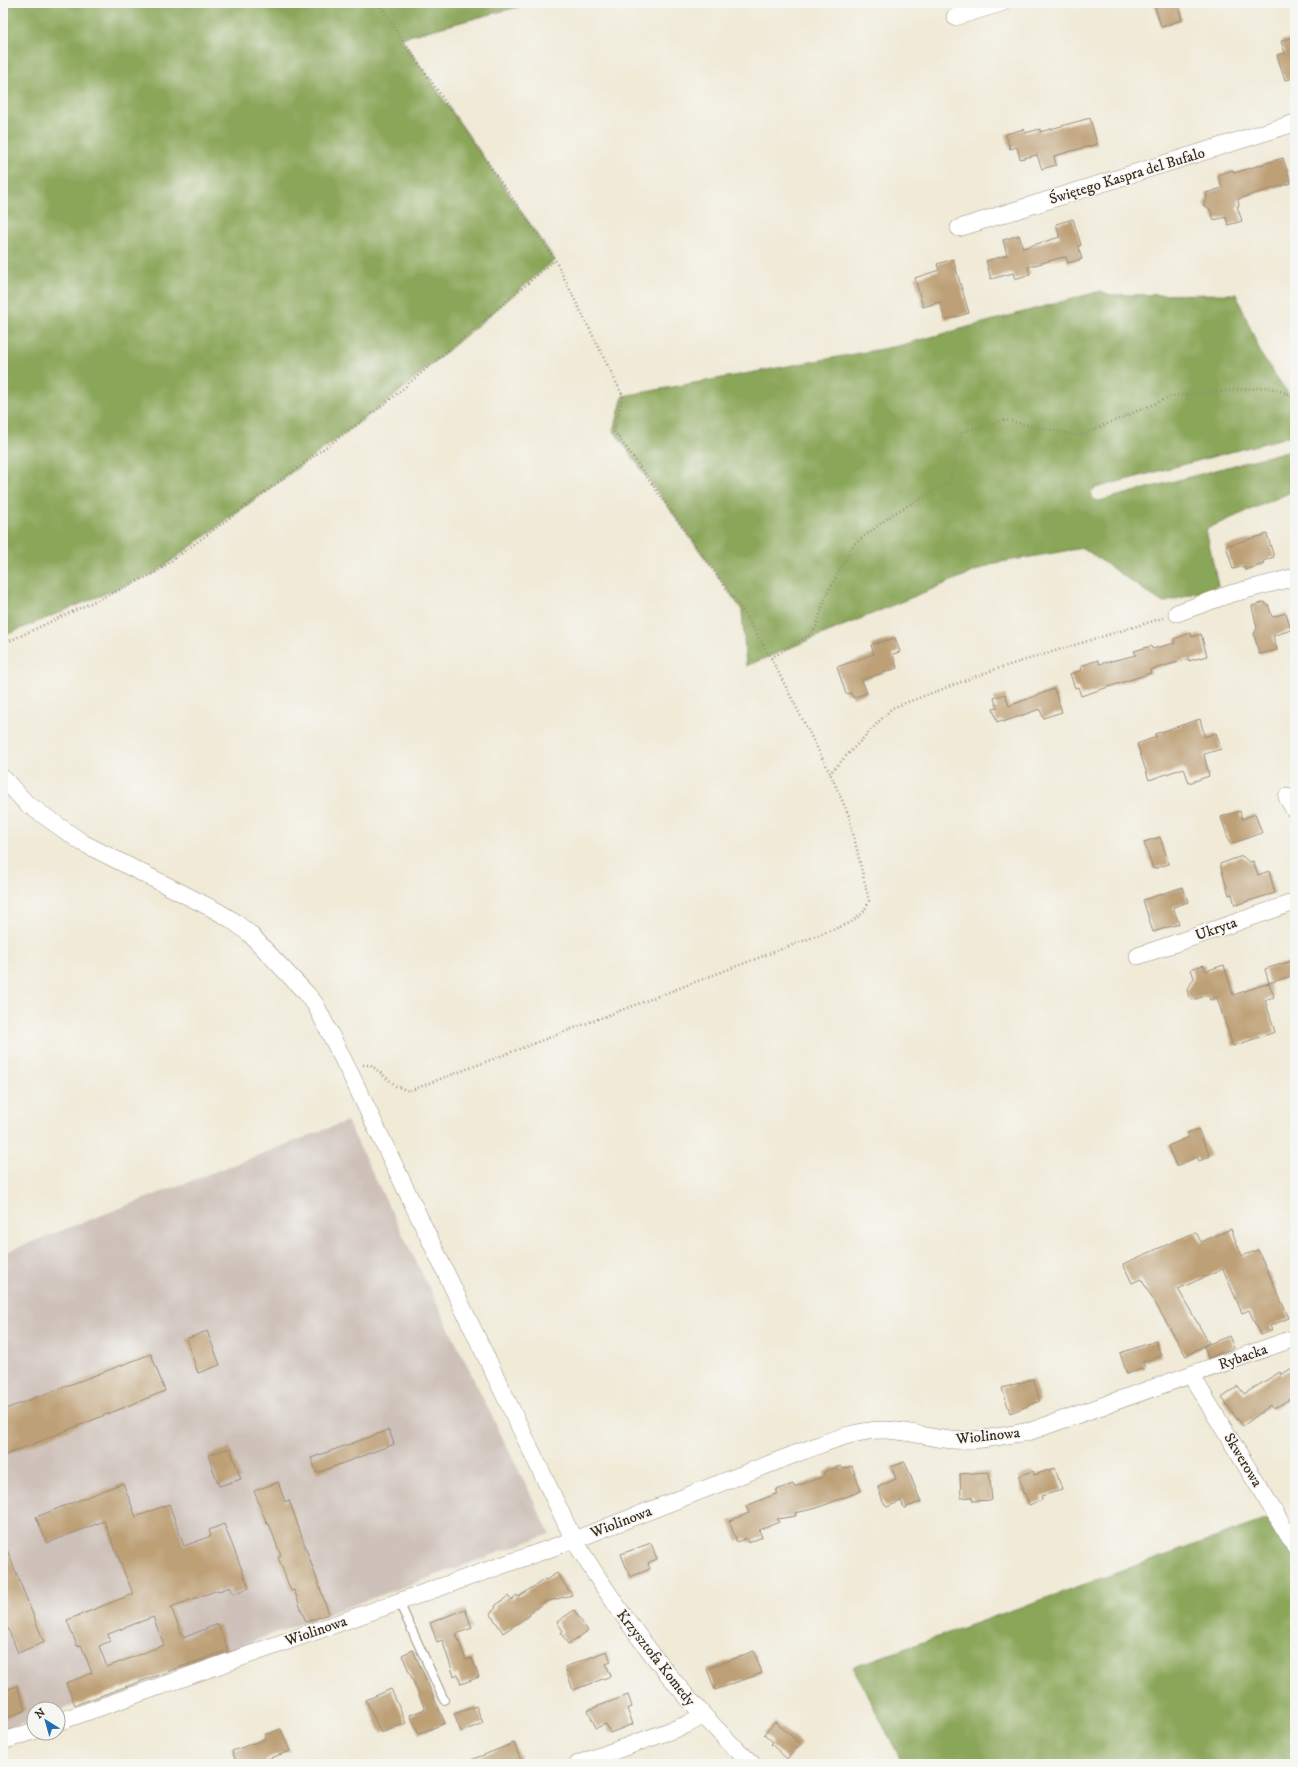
<svg xmlns="http://www.w3.org/2000/svg" width="1298" height="1767" viewBox="0 0 1298 1767" font-family="'IM FELL DW Pica',serif">
<rect width="100%" height="100%" fill="#f6f6f2"/>
<filter id="ink" filterUnits="userSpaceOnUse"><feTurbulence type="fractalNoise" baseFrequency=".025" numOctaves="2"/><feDisplacementMap in="SourceGraphic" scale="8" xChannelSelector="R" yChannelSelector="G"/><feConvolveMatrix kernelMatrix="1 2 1 2 8 2 1 2 1" color-interpolation-filters="sRGB"/></filter>
<filter id="wash" filterUnits="userSpaceOnUse"><feTurbulence type="fractalNoise" baseFrequency=".012" numOctaves="4" result="noise"/><feDisplacementMap in="SourceGraphic" scale="16" xChannelSelector="R" yChannelSelector="G"/><feGaussianBlur stdDeviation="0.9" result="paint"/><feColorMatrix in="noise" values="0 0 0 0 0 0 0 0 0 0 0 0 0 0 0 0 0 1.4 0 .05"/><feComposite in="paint" operator="in"/></filter>
<g filter="url(#wash)">
<rect width="100%" height="100%" fill="#f0ead7"/>
<!-- industrial -->
<path fill="#cec1b9" d="M 347,1121 L 550,1534 L 58,1711 L 58,1709 L 34,1709 L 34,1720 L 3,1731 L 3,1253 Z"/>
<!-- forest -->
<path fill="#8aa658" stroke="#62683b" d="M 3,3 L 533,3 L 401,38 L 555,260 L 387,402 L 155,573 L 3,636 Z
M 1101,291 L 1110,295 L 1236,294 L 1262,356 L 1292,399 L 1291,436 L 1095,488 L 1091,492 L 1093,499 L 1099,501 L 1291,450 L 1289,493 L 1206,529 L 1218,586 L 1163,603 L 1083,548 L 995,563 L 746,666 L 742,610 L 614,431 L 623,396 L 898,346 Z
M 1270,1518 L 1295,1559 L 1295,1764 L 903,1764 L 853,1667 Z"/>
<g id="blocks">
<!-- building -->
<path fill="#bea077" fill-rule="evenodd" d="M 1154,3 L 1177,3 L 1182,20 L 1161,27 Z
M 1295,37 L 1295,78 L 1285,80 L 1277,55 L 1285,53 L 1281,41 Z
M 1090,118 L 1097,144 L 1054,156 L 1056,165 L 1042,169 L 1037,155 L 1020,159 L 1017,147 L 1010,149 L 1006,134 L 1024,129 L 1025,133 L 1040,129 L 1040,132 Z
M 1283,158 L 1291,183 L 1238,199 L 1239,206 L 1237,206 L 1242,221 L 1228,225 L 1226,217 L 1214,220 L 1210,209 L 1203,205 L 1207,198 L 1206,193 L 1222,188 L 1218,175 L 1233,170 L 1234,173 Z
M 1073,219 L 1081,245 L 1078,246 L 1082,259 L 1068,263 L 1066,257 L 1059,258 L 1028,267 L 1030,274 L 1015,279 L 1013,273 L 991,279 L 986,261 L 1007,255 L 1003,240 L 1019,235 L 1023,248 L 1060,237 L 1056,224 Z
M 953,259 L 969,313 L 945,320 L 940,302 L 923,307 L 915,278 L 939,270 L 937,264 Z
M 1267,534 L 1274,557 L 1263,561 L 1264,564 L 1255,567 L 1245,570 L 1244,566 L 1233,569 L 1226,546 Z
M 1265,602 L 1266,605 L 1268,604 L 1272,617 L 1286,613 L 1291,630 L 1273,636 L 1277,650 L 1259,654 L 1254,634 L 1257,628 L 1252,606 Z
M 1191,633 L 1192,637 L 1201,634 L 1207,656 L 1189,661 L 1189,659 L 1150,670 L 1151,673 L 1081,696 L 1078,687 L 1075,688 L 1070,674 L 1082,670 L 1081,666 L 1098,660 L 1099,664 L 1136,655 L 1134,651 L 1151,646 L 1152,649 L 1175,643 L 1174,639 Z
M 895,638 L 900,652 L 893,654 L 897,668 L 862,680 L 867,693 L 853,698 L 851,693 L 846,694 L 837,667 L 874,654 L 871,645 Z
M 1054,689 L 1062,712 L 1043,718 L 1040,709 L 1003,722 L 1002,720 L 997,722 L 993,709 L 997,708 L 994,698 L 1005,694 L 1009,706 Z
M 1200,719 L 1205,737 L 1216,733 L 1221,749 L 1204,754 L 1209,776 L 1189,783 L 1184,768 L 1149,780 L 1137,744 L 1156,737 L 1155,734 Z
M 1240,811 L 1242,819 L 1255,814 L 1262,833 L 1230,844 L 1221,817 Z
M 1160,837 L 1169,864 L 1153,869 L 1144,842 Z
M 1242,856 L 1249,862 L 1253,861 L 1258,875 L 1269,871 L 1275,893 L 1235,905 L 1232,894 L 1229,895 L 1220,864 Z
M 1183,887 L 1188,902 L 1173,907 L 1179,924 L 1153,932 L 1143,900 Z
M 1295,960 L 1295,975 L 1269,983 L 1265,969 Z
M 1204,965 L 1206,971 L 1224,965 L 1233,995 L 1269,983 L 1274,997 L 1265,1000 L 1275,1032 L 1233,1046 L 1217,998 L 1210,1000 L 1208,995 L 1193,1000 L 1189,997 L 1187,990 L 1194,978 L 1191,969 Z
M 1198,1129 L 1210,1156 L 1199,1161 L 1197,1157 L 1176,1166 L 1168,1146 L 1189,1137 L 1187,1133 Z
M 1231,1229 L 1242,1256 L 1258,1250 L 1289,1318 L 1270,1326 L 1272,1330 L 1260,1335 L 1249,1310 L 1242,1313 L 1223,1269 L 1178,1289 L 1209,1343 L 1186,1356 L 1141,1279 L 1132,1283 L 1123,1264 L 1196,1232 L 1201,1242 Z
M 207,1331 L 220,1365 L 198,1373 L 186,1339 Z
M 1229,1336 L 1234,1348 L 1208,1358 L 1204,1346 Z
M 1156,1341 L 1161,1356 L 1143,1362 L 1145,1368 L 1127,1374 L 1120,1353 Z
M 151,1354 L 165,1391 L 3,1456 L 3,1410 Z
M 1295,1366 L 1295,1396 L 1273,1409 L 1271,1405 L 1243,1426 L 1222,1398 L 1238,1386 L 1244,1394 L 1280,1372 L 1281,1375 Z
M 1033,1379 L 1040,1401 L 1010,1413 L 1002,1388 Z
M 389,1430 L 394,1444 L 317,1473 L 311,1458 Z
M 230,1448 L 241,1479 L 219,1486 L 208,1455 Z
M 905,1462 L 921,1502 L 904,1508 L 901,1501 L 887,1507 L 883,1502 L 878,1487 L 896,1479 L 891,1467 Z
M 841,1466 L 843,1469 L 852,1466 L 861,1491 L 817,1508 L 795,1513 L 796,1516 L 777,1519 L 779,1522 L 759,1530 L 762,1537 L 748,1543 L 746,1538 L 737,1542 L 729,1521 L 749,1513 L 746,1506 L 778,1493 L 776,1490 L 793,1484 L 794,1487 L 825,1476 L 824,1472 Z
M 1055,1468 L 1062,1490 L 1041,1496 L 1042,1500 L 1029,1505 L 1025,1493 L 1023,1494 L 1019,1476 L 1033,1471 L 1034,1475 Z
M 989,1472 L 992,1500 L 973,1501 L 972,1497 L 961,1498 L 960,1474 Z
M 278,1482 L 285,1502 L 289,1500 L 329,1614 L 306,1622 L 294,1590 L 291,1591 L 278,1557 L 281,1556 L 269,1524 L 267,1524 L 254,1491 Z
M 123,1483 L 136,1517 L 169,1504 L 184,1546 L 211,1536 L 209,1530 L 224,1524 L 249,1588 L 233,1594 L 230,1587 L 219,1591 L 218,1590 L 171,1607 L 183,1638 L 218,1624 L 228,1650 L 75,1705 L 66,1683 L 92,1673 L 81,1645 L 77,1646 L 67,1620 L 133,1594 L 104,1521 L 47,1543 L 36,1517 ZM 153,1617 L 164,1645 L 107,1667 L 99,1646 L 110,1641 L 108,1634 Z
M 3,1540 L 44,1642 L 18,1653 L 3,1616 Z
M 651,1543 L 657,1559 L 648,1563 L 650,1569 L 630,1577 L 621,1554 Z
M 557,1573 L 572,1595 L 545,1602 L 529,1613 L 530,1615 L 503,1633 L 490,1613 L 496,1608 L 495,1606 L 508,1596 L 511,1600 L 517,1595 L 518,1597 L 545,1579 L 546,1580 Z
M 465,1609 L 472,1628 L 456,1634 L 466,1660 L 472,1658 L 479,1677 L 461,1684 L 458,1674 L 454,1676 L 442,1640 L 437,1642 L 430,1623 Z
M 574,1610 L 588,1631 L 568,1644 L 561,1633 L 563,1631 L 557,1622 Z
M 413,1650 L 445,1723 L 419,1734 L 410,1715 L 425,1709 L 402,1655 Z
M 607,1651 L 611,1662 L 606,1664 L 611,1676 L 573,1690 L 565,1667 Z
M 754,1651 L 762,1673 L 715,1690 L 707,1669 Z
M 17,1686 L 26,1710 L 3,1719 L 3,1691 Z
M 391,1689 L 406,1723 L 381,1733 L 366,1700 Z
M 628,1695 L 632,1707 L 627,1709 L 633,1724 L 610,1733 L 606,1724 L 596,1728 L 588,1710 Z
M 476,1706 L 483,1723 L 461,1732 L 454,1714 Z
M 775,1722 L 801,1744 L 787,1759 L 771,1744 L 773,1742 L 764,1734 Z
M 281,1729 L 290,1751 L 265,1760 L 266,1764 L 237,1764 L 232,1751 L 265,1739 L 264,1735 Z
M 514,1743 L 521,1761 L 512,1764 L 461,1764 Z"/>
</g>
</g>
<g filter="url(#ink)">
<use href="#blocks" fill-opacity="0" stroke="#968a7a" stroke-width="1"/>
<g fill="none" stroke-linecap="round" stroke-linejoin="round">
<defs>
<path id="lane" d="M 399,1602 L 444,1700"/>
<path id="street" d="M 955,17 L 1001,3
M 959,228 L 1295,123
M 1177,613 L 1230,594 L 1295,577
M 3,778 L 26,803 L 83,843 L 215,910 L 232,920 L 250,934 L 306,993 L 315,1004 L 350,1073 L 574,1540 C 624,1622 681,1699 752,1764
M 1287,797 L 1295,811
M 1138,956 L 1295,902
M 1191,1375 L 1295,1546
M 58,1722 L 574,1540 L 803,1451 C 828,1442 855,1430 883,1430 C 906,1430 929,1438 952,1440 C 978,1442 1006,1435 1031,1431 L 1295,1338
M 3,1741 L 34,1731
M 578,1764 L 686,1725 L 702,1716"/>
</defs>
<!-- lane casing -->
<use href="#lane" stroke="#968a7a" stroke-width="10"/>
<!-- street casing -->
<use href="#street" stroke="#968a7a" stroke-width="18"/>
<!-- path -->
<path stroke="#968a7a" stroke-width="2.5" stroke-dasharray="1 3" stroke-linecap="butt" d="M 379,3 L 401,38 L 555,260 L 623,396 L 614,431 L 742,610 L 771,658 L 830,773 L 892,708 L 993,670 L 1163,618
M 3,644 L 155,573 L 387,402 L 555,260
M 771,658 L 814,632 L 826,596 L 853,545 L 893,514 L 950,482 L 962,432 L 1005,420 L 1079,436 L 1172,396 L 1268,387 L 1295,396
M 363,1065 L 371,1065 L 396,1086 L 409,1091 L 850,923 L 863,913 L 869,901 L 849,816 L 830,773"/>
<!-- lane -->
<use href="#lane" stroke="#fff" stroke-width="8"/>
<!-- street -->
<use href="#street" stroke="#fff" stroke-width="17"/>
</g>
</g>
<g text-anchor="middle" dominant-baseline="central" stroke-width="3" stroke-linejoin="round" paint-order="stroke">
<!-- street labels -->
<g font-size="15" fill="#3b2a1e" stroke="#f6f6f2">
<text transform="translate(1127 176) rotate(-17)">Świętego Kaspra del Bufalo</text>
<text transform="translate(1216 929) rotate(-19)">Ukryta</text>
<text transform="translate(1243 1357) rotate(-19)">Rybacka</text>
<text transform="translate(988 1436) rotate(-6)">Wiolinowa</text>
<text transform="translate(1243 1460) rotate(59)">Skwerowa</text>
<text transform="translate(621 1522) rotate(-21)">Wiolinowa</text>
<text transform="translate(316 1631) rotate(-19)">Wiolinowa</text>
<text transform="translate(656 1658) rotate(52)">Krzysztofa Komedy</text>
</g>
</g>
<!-- margin -->
<rect width="1298" height="1767" fill="none" stroke="#f6f6f2" stroke-width="16"/>
<!-- north arrow -->
<g transform="translate(46 1721) rotate(323)"><circle r="19" fill="#f6f6f2" stroke="#aba49d"/>
<path d="M0-3L7 15L0 10L-7 15Z" fill="#1f6fb2"/>
<text y="-6" font-size="11" font-weight="bold" text-anchor="middle" fill="#3b2a1e">N</text>
</g>
</svg>
